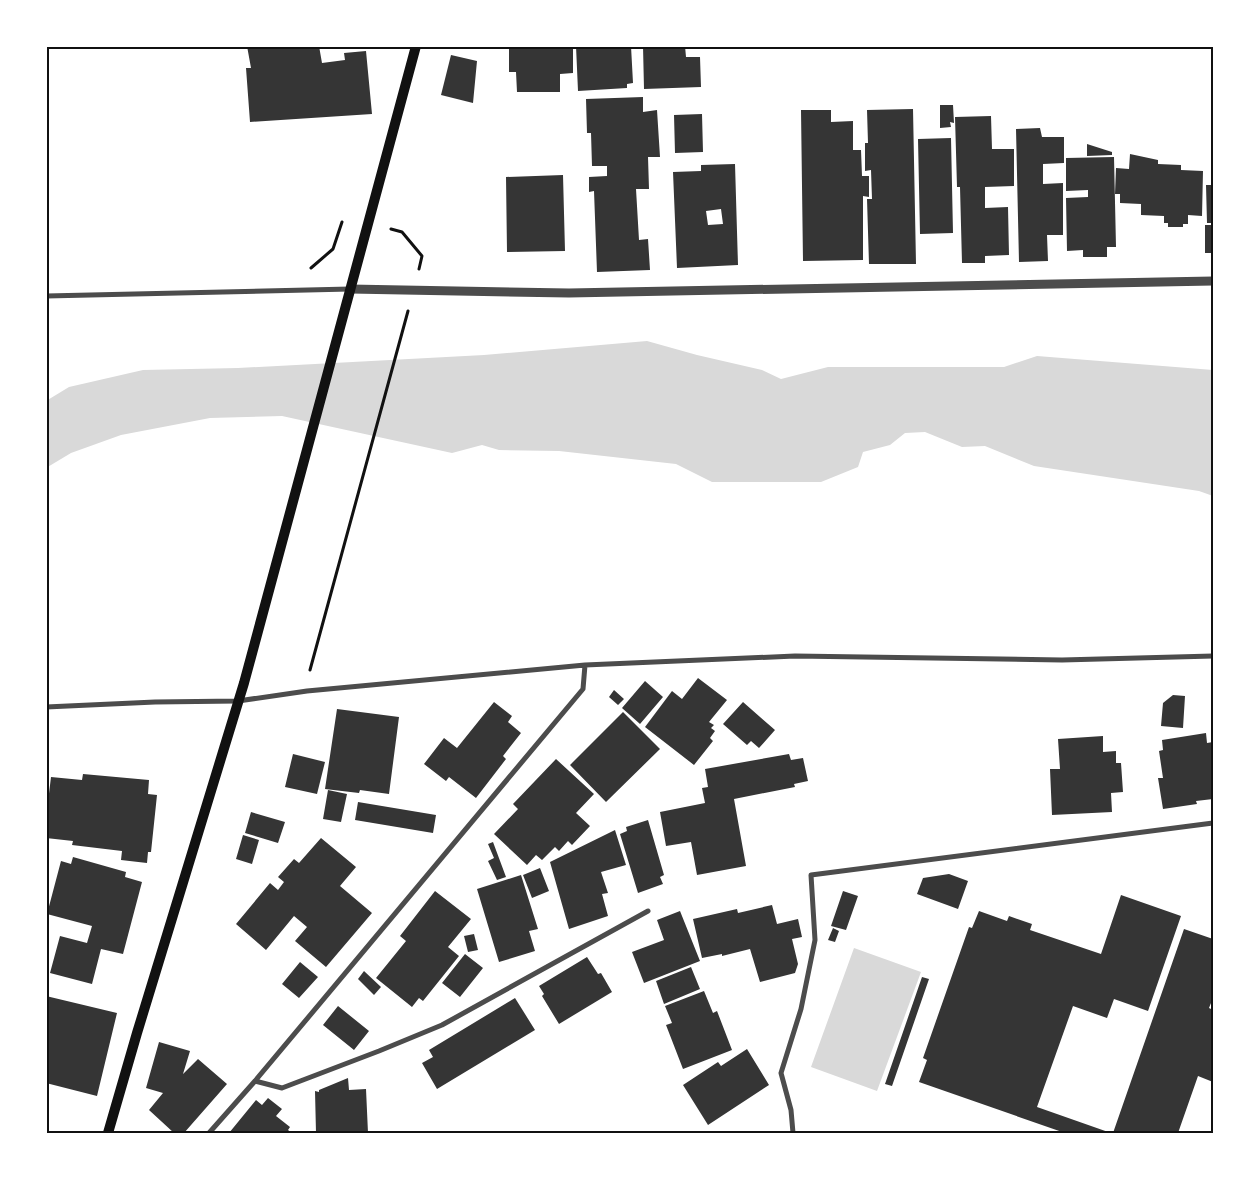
<svg xmlns="http://www.w3.org/2000/svg" width="1259" height="1179" viewBox="0 0 1259 1179" font-family="'Roboto Condensed',sans-serif">
<rect width="100%" height="100%" fill="#fff"/>
<!-- water -->
<path fill="#d9d9d9" d="M 647,341 L 697,355 L 762,370 L 781,379 L 828,367 L 1004,367 L 1037,356 L 1213,370 L 1213,496 L 1199,491 L 1034,466 L 985,446 L 962,447 L 925,432 L 905,433 L 890,445 L 863,452 L 858,467 L 821,482 L 712,482 L 676,464 L 559,451 L 499,450 L 482,445 L 452,453 L 282,416 L 210,418 L 121,435 L 71,453 L 46,468 L 46,401 L 69,387 L 143,370 L 238,368 L 484,355 Z
M 854,948 L 921,972 L 877,1091 L 811,1067 Z"/>
<!-- building -->
<path fill="#353535" fill-rule="evenodd" d="M 247,46 L 319,46 L 322,63 L 345,60 L 344,53 L 366,51 L 372,114 L 250,122 L 246,68 L 251,68 Z
M 509,46 L 573,46 L 573,73 L 560,74 L 560,92 L 517,92 L 516,72 L 509,72 Z
M 576,46 L 631,46 L 633,83 L 627,84 L 627,88 L 578,91 Z
M 643,46 L 685,46 L 686,57 L 700,57 L 701,87 L 644,89 Z
M 451,55 L 477,61 L 473,103 L 441,95 Z
M 643,97 L 643,112 L 657,110 L 660,157 L 648,157 L 649,189 L 636,189 L 639,240 L 648,239 L 650,270 L 597,272 L 594,191 L 589,192 L 589,177 L 607,176 L 607,166 L 592,166 L 591,133 L 587,133 L 586,99 Z
M 940,105 L 953,105 L 954,123 L 950,122 L 951,127 L 940,128 Z
M 913,109 L 916,264 L 869,264 L 867,199 L 872,199 L 871,170 L 865,171 L 865,143 L 868,143 L 867,110 Z
M 801,110 L 831,110 L 831,122 L 853,121 L 853,150 L 861,150 L 862,176 L 869,176 L 869,197 L 863,196 L 863,260 L 803,261 Z
M 702,114 L 703,152 L 675,153 L 674,115 Z
M 991,116 L 992,149 L 1014,149 L 1014,186 L 985,187 L 985,208 L 1008,207 L 1009,255 L 985,256 L 985,263 L 962,263 L 960,187 L 957,187 L 955,117 Z
M 1040,128 L 1042,137 L 1064,137 L 1064,163 L 1043,164 L 1043,184 L 1063,183 L 1063,235 L 1047,235 L 1048,261 L 1019,262 L 1016,129 Z
M 951,138 L 953,233 L 920,234 L 918,139 Z
M 1087,144 L 1112,152 L 1112,155 L 1087,156 Z
M 1130,154 L 1158,160 L 1158,164 L 1181,165 L 1181,170 L 1203,171 L 1202,216 L 1188,215 L 1188,224 L 1183,224 L 1183,227 L 1168,227 L 1168,223 L 1164,223 L 1164,216 L 1141,215 L 1141,204 L 1120,203 L 1120,194 L 1115,194 L 1116,168 L 1129,169 Z
M 1114,157 L 1116,247 L 1107,247 L 1107,257 L 1083,257 L 1083,250 L 1067,251 L 1066,198 L 1088,197 L 1088,190 L 1066,191 L 1066,158 Z
M 735,164 L 738,265 L 677,268 L 673,172 L 701,171 L 701,165 ZM 721,209 L 723,224 L 708,225 L 706,211 Z
M 563,175 L 565,251 L 507,252 L 506,177 Z
M 1206,185 L 1213,185 L 1213,223 L 1207,223 Z
M 1205,225 L 1213,225 L 1213,253 L 1205,253 Z
M 698,678 L 727,700 L 709,722 L 714,725 L 711,728 L 715,731 L 710,738 L 713,741 L 694,765 L 645,727 L 672,691 L 682,699 Z
M 645,681 L 663,697 L 640,724 L 622,708 Z
M 614,690 L 624,699 L 618,705 L 609,697 Z
M 1173,695 L 1185,696 L 1183,728 L 1161,726 L 1163,703 Z
M 494,702 L 512,716 L 508,722 L 521,733 L 503,756 L 506,759 L 476,798 L 449,777 L 446,781 L 424,764 L 444,738 L 457,748 Z
M 743,702 L 775,730 L 759,748 L 751,741 L 747,745 L 723,724 Z
M 337,709 L 399,717 L 389,794 L 360,790 L 359,793 L 325,789 Z
M 623,712 L 660,749 L 606,802 L 570,765 Z
M 1206,733 L 1207,743 L 1213,742 L 1213,799 L 1196,801 L 1197,804 L 1163,809 L 1158,778 L 1163,778 L 1159,751 L 1163,750 L 1162,740 Z
M 1103,736 L 1103,752 L 1116,751 L 1116,763 L 1121,763 L 1123,792 L 1111,793 L 1112,812 L 1052,815 L 1050,769 L 1060,769 L 1058,739 Z
M 293,754 L 325,762 L 317,794 L 285,787 Z
M 789,754 L 791,760 L 803,758 L 808,781 L 794,784 L 795,787 L 734,799 L 746,866 L 697,875 L 691,842 L 666,846 L 660,812 L 705,803 L 702,788 L 708,787 L 705,769 Z
M 556,759 L 594,794 L 576,813 L 590,826 L 572,845 L 568,841 L 559,851 L 555,847 L 542,860 L 536,855 L 527,865 L 494,834 L 518,809 L 513,804 Z
M 83,774 L 149,780 L 148,794 L 157,795 L 151,852 L 148,852 L 147,863 L 121,860 L 122,851 L 72,845 L 73,841 L 46,838 L 46,818 L 51,777 L 82,780 Z
M 328,790 L 347,794 L 341,822 L 323,819 Z
M 358,802 L 436,815 L 433,833 L 355,820 Z
M 251,812 L 285,822 L 278,843 L 245,833 Z
M 648,820 L 664,875 L 660,877 L 663,884 L 638,893 L 620,834 L 627,831 L 626,827 Z
M 615,830 L 626,865 L 601,872 L 608,893 L 602,894 L 608,916 L 569,929 L 550,862 Z
M 243,835 L 259,840 L 252,864 L 236,859 Z
M 321,838 L 356,867 L 340,886 L 372,913 L 326,967 L 295,941 L 307,927 L 294,916 L 266,950 L 236,924 L 270,883 L 278,890 L 284,882 L 278,877 L 294,859 L 299,863 Z
M 493,842 L 506,877 L 497,880 L 488,861 L 494,858 L 488,844 Z
M 73,857 L 126,872 L 125,877 L 142,882 L 123,954 L 101,949 L 92,984 L 50,973 L 60,936 L 87,943 L 92,926 L 47,914 L 61,861 L 71,864 Z
M 540,868 L 549,891 L 532,898 L 523,875 Z
M 949,874 L 968,881 L 958,909 L 917,894 L 923,878 Z
M 521,875 L 538,929 L 529,931 L 535,951 L 499,962 L 477,889 Z
M 435,891 L 471,919 L 448,947 L 459,956 L 423,1001 L 419,998 L 412,1007 L 376,978 L 406,941 L 400,936 Z
M 843,891 L 858,896 L 846,930 L 831,926 Z
M 1121,895 L 1181,916 L 1148,1011 L 1114,999 L 1107,1018 L 1073,1006 L 1037,1107 L 1111,1133 L 1065,1133 L 919,1082 L 927,1060 L 923,1058 L 969,927 L 972,928 L 979,911 L 1007,921 L 1009,916 L 1032,924 L 1030,930 L 1101,954 Z
M 772,905 L 777,924 L 798,919 L 802,937 L 792,939 L 798,964 L 795,973 L 760,982 L 750,949 L 722,956 L 722,954 L 702,958 L 693,919 L 737,909 L 738,913 Z
M 680,911 L 700,961 L 644,983 L 632,952 L 664,940 L 657,920 Z
M 833,928 L 839,931 L 835,942 L 828,940 Z
M 1184,929 L 1213,939 L 1213,998 L 1209,1008 L 1213,1010 L 1213,1082 L 1198,1076 L 1178,1133 L 1113,1133 Z
M 474,934 L 478,950 L 468,952 L 464,936 Z
M 465,954 L 483,968 L 460,997 L 442,983 Z
M 587,957 L 598,974 L 601,973 L 612,992 L 559,1024 L 542,996 L 544,994 L 539,986 Z
M 300,962 L 318,977 L 299,998 L 282,984 Z
M 691,967 L 700,989 L 664,1004 L 656,981 Z
M 364,971 L 381,987 L 374,995 L 358,979 Z
M 922,977 L 929,979 L 892,1086 L 885,1084 Z
M 704,991 L 713,1013 L 717,1011 L 732,1050 L 683,1069 L 666,1025 L 672,1023 L 665,1006 Z
M 46,996 L 117,1013 L 97,1096 L 46,1083 Z
M 515,998 L 535,1030 L 437,1089 L 422,1063 L 433,1057 L 429,1050 Z
M 338,1006 L 369,1031 L 354,1050 L 323,1025 Z
M 159,1042 L 190,1051 L 183,1074 L 198,1059 L 227,1084 L 184,1133 L 174,1133 L 149,1110 L 163,1093 L 146,1088 Z
M 747,1049 L 769,1085 L 708,1125 L 683,1085 L 718,1062 L 721,1066 Z
M 348,1078 L 349,1090 L 366,1089 L 368,1133 L 316,1133 L 315,1091 L 319,1092 L 319,1090 Z
M 268,1098 L 282,1109 L 276,1116 L 290,1127 L 288,1130 L 292,1133 L 229,1133 L 256,1100 L 262,1105 Z"/>
<g fill="none" stroke-linecap="round" stroke-linejoin="round">
<!-- path -->
<path stroke="#111" stroke-width="3" d="M 391,229 L 402,232 L 422,256 L 419,269
M 311,268 L 333,249 L 342,222
M 310,670 L 408,311"/>
<!-- minor -->
<path stroke="#4c4c4c" stroke-width="5" d="M 46,296 L 350,289
M 46,707 L 155,702 L 238,701 L 307,691 L 585,665 L 795,656 L 1062,660 L 1213,656
M 255,1081 L 282,1088 L 379,1051 L 442,1025 L 648,911
M 209,1133 L 255,1081 L 583,689 L 585,665
M 793,1133 L 791,1110 L 781,1073 L 801,1009 L 815,940 L 811,875 L 1213,823"/>
<!-- tertiary -->
<path stroke="#4c4c4c" stroke-width="9" d="M 350,289 L 569,293 L 1213,281"/>
<!-- secondary -->
<path stroke="#111" stroke-width="10" d="M 108,1133 L 137,1033 L 244,683 L 416,46"/>
</g>
<!-- border -->
<rect width="1259" height="1179" fill="none" stroke="#ffffff" stroke-width="95"/>
<rect x="48" y="48" width="1164" height="1084" fill="none" stroke="#111" stroke-width="2"/>
</svg>
